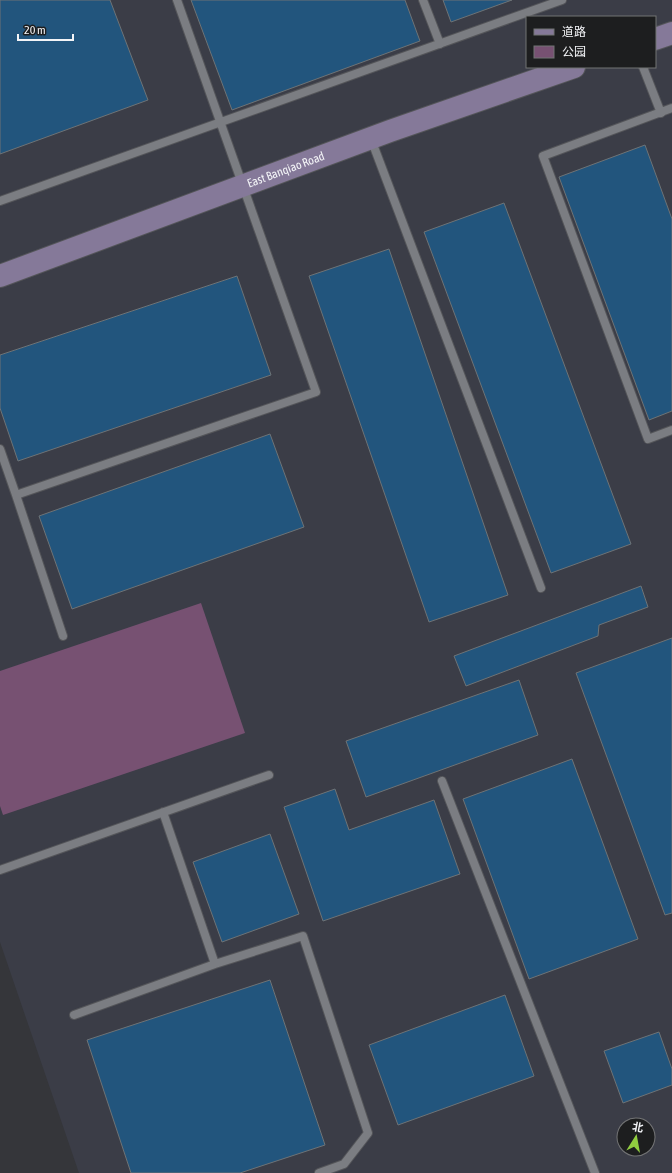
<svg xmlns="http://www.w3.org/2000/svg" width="672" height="1173" viewBox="0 0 672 1173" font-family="'Asap Condensed','Noto Sans SC',sans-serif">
<rect width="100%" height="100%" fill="#35363a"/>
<!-- built -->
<path fill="#3b3d47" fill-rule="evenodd" d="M 0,0 L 672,0 L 672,1173 L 79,1173 L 0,942 ZM 527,17 L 655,17 L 655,67 L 527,67 ZM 624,1125 L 648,1125 L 648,1149 L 624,1149 Z"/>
<!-- green -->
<path fill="#775172" d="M 201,603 L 245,733 L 3,815 L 0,806 L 0,671 Z"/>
<!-- building -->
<path fill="#22557d" stroke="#6e7376" d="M 0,0 L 110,0 L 148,100 L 0,154 Z
M 191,0 L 405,0 L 420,41 L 232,110 Z
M 443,0 L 512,0 L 451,22 Z
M 645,145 L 672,219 L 672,411 L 649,420 L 559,177 Z
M 504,203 L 631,544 L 551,573 L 424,232 Z
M 389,249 L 508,595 L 429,622 L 309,276 Z
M 237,276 L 271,375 L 18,461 L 0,408 L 0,355 Z
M 270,434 L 304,527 L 72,609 L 39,516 Z
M 641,586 L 648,607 L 599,625 L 598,636 L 466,686 L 454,656 Z
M 672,638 L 672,913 L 665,915 L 576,673 Z
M 519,680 L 538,735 L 366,797 L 346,741 Z
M 572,759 L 638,939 L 529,979 L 463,799 Z
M 335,789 L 349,830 L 434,800 L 460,874 L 323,921 L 284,807 Z
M 270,834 L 299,914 L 222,942 L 193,862 Z
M 270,980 L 325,1145 L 240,1173 L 131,1173 L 87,1040 Z
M 505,995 L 534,1076 L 398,1125 L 369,1045 Z
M 659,1032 L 672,1069 L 672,1085 L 623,1103 L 604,1051 Z"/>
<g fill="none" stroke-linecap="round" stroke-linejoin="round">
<defs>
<path id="lane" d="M 423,0 L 440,44
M 643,67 L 661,113
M 672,108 L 543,156 L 648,439 L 672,430
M 371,139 L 541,588
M 0,201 L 562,0
M 0,449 L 16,495
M 63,636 L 16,495 L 316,392 L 177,0
M 442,781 L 595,1173
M 163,812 L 215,964
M 0,870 L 269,775
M 74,1015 L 215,964 L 303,936 L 368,1133 L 344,1164 L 319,1173"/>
<g id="secondary">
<path d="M 655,39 L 672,33"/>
<path id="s1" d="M 0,276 L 390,131 L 574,67"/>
</g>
</defs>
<!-- lane casing -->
<use href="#lane" stroke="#545559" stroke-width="10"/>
<!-- secondary casing -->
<use href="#secondary" stroke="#545559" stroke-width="24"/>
<!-- lane -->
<use href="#lane" stroke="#7b7d82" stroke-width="8"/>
<!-- secondary -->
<use href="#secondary" stroke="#857999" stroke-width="22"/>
</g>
<g text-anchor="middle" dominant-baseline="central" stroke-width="3.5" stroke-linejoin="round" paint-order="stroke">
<!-- street labels -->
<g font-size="12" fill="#f3f4f7" stroke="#1d1e1f">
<text stroke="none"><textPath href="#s1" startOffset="305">East Banqiao Road</textPath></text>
</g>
</g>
<!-- legend -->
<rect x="526" y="16" width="130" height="52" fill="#1d1e1f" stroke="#737475"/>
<rect x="534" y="29" width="20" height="6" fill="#857999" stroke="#737475"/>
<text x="562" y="36" font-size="12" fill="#f3f4f7">道路</text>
<rect x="534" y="46" width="20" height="12" fill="#775172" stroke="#737475"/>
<text x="562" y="56" font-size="12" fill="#f3f4f7">公园</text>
<!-- north arrow -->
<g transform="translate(636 1137) rotate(11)"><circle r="19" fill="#1d1e1f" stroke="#737475"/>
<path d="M0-3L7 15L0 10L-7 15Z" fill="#91cd40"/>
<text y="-6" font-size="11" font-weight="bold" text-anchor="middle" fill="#f3f4f7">北</text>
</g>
<!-- scale -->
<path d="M18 34v6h55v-6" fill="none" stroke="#f3f4f7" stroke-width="2"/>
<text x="24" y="34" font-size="12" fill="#f3f4f7" stroke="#1d1e1f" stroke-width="3" paint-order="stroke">20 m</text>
</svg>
